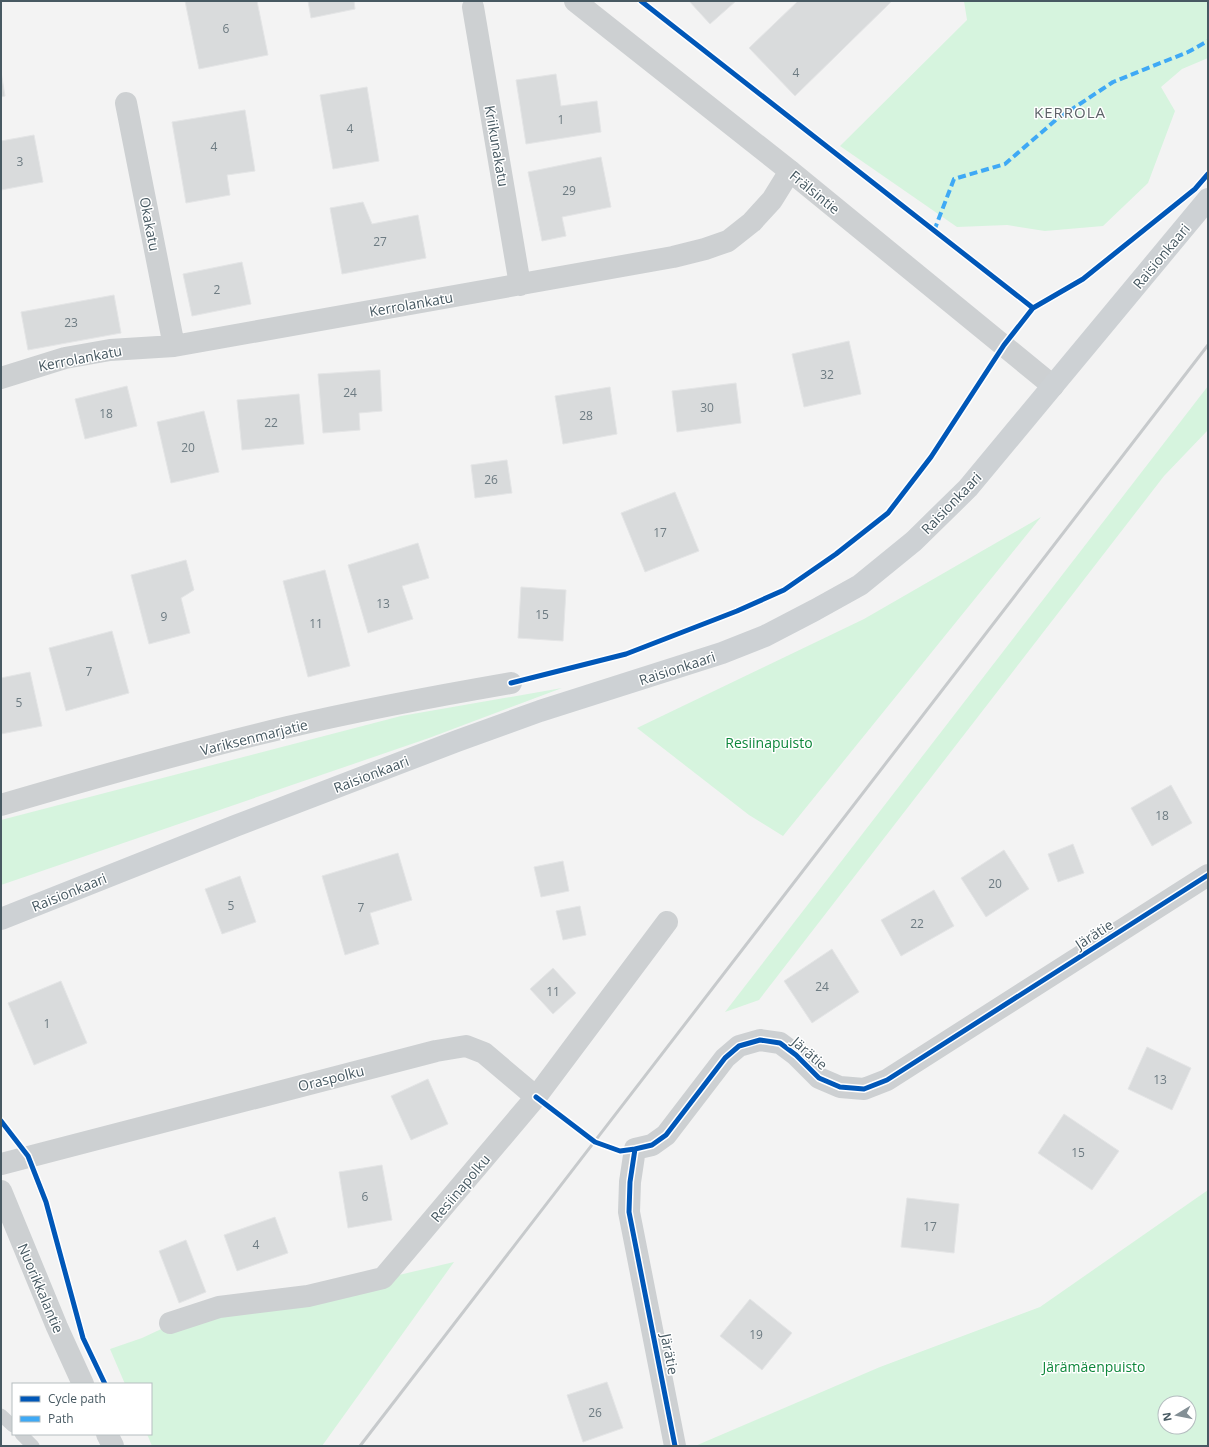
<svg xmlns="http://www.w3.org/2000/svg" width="1209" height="1447" viewBox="0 0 1209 1447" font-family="'Open Sans',sans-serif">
<rect width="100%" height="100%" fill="#f3f3f3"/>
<!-- green -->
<path fill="#d6f4de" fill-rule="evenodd" d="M 964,1 L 1208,1 L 1208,58 L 1182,69 L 1161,87 L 1175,111 L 1148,183 L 1103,226 L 1045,231 L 1007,225 L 957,227 L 840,146 L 967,20 Z
M 1208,386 L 1208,430 L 1164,476 L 759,1000 L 725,1012 Z
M 1041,517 L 783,836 L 749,815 L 637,728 L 864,619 Z
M 562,688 L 429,738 L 1,885 L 1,820 L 401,716 Z
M 1208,1190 L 1208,1446 L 695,1446 L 880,1367 L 1040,1307 ZM 1165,1403 L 1189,1403 L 1189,1427 L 1165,1427 Z
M 454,1262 L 322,1446 L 152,1446 L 147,1434 L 151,1434 L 151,1384 L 125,1384 L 110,1349 L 142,1338 L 217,1303 L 365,1283 Z"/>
<!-- building -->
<path fill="#d9dbdc" stroke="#e4e5e6" d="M 185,1 L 257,1 L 268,55 L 199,69 Z
M 308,1 L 354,1 L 355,9 L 311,18 Z
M 689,1 L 736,1 L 710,24 Z
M 798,1 L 892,1 L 795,96 L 749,48 Z
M 1,72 L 5,96 L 1,97 Z
M 556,74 L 561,106 L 597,101 L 601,132 L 526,144 L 516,80 Z
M 367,87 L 379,161 L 333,169 L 320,95 Z
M 245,110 L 255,171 L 227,175 L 230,195 L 186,203 L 172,122 Z
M 34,135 L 43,182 L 1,190 L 1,141 Z
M 601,157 L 611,207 L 562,217 L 566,236 L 542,241 L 528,172 Z
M 363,202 L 372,224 L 418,215 L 426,258 L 342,274 L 330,208 Z
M 242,262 L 251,304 L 192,316 L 183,274 Z
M 114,295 L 121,333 L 28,350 L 21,312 Z
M 849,341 L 861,394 L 804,407 L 792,354 Z
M 380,370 L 382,411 L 359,413 L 360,430 L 323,433 L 318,374 Z
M 736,383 L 741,423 L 677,432 L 672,391 Z
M 127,386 L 137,426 L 85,439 L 75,399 Z
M 610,387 L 617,434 L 563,444 L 555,396 Z
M 299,394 L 304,444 L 242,450 L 237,400 Z
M 204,411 L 219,472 L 171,483 L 157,422 Z
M 507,460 L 512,493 L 475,498 L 471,465 Z
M 675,492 L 699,551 L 645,572 L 621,513 Z
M 418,543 L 429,578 L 402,586 L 413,619 L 368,633 L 348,565 Z
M 186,560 L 194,590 L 181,598 L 190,633 L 149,644 L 131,575 Z
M 325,570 L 350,666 L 308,677 L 283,581 Z
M 521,587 L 566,590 L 563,641 L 518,638 Z
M 112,631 L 129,693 L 66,711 L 49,648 Z
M 30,672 L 42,726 L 1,734 L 1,678 Z
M 1171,785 L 1192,823 L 1152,846 L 1131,808 Z
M 1073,844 L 1084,873 L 1058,882 L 1048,854 Z
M 1004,850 L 1029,889 L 986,917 L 961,878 Z
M 398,853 L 412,900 L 370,913 L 379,944 L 345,955 L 322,876 Z
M 563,861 L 569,891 L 541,897 L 534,867 Z
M 240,876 L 256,922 L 222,934 L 205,889 Z
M 934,890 L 954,926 L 901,956 L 881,920 Z
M 580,906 L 586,935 L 563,940 L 556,911 Z
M 832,949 L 859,992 L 812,1023 L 784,981 Z
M 553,968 L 576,993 L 553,1014 L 530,989 Z
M 61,981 L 87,1043 L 34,1065 L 8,1003 Z
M 1147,1047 L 1191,1068 L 1172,1110 L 1128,1089 Z
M 428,1079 L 448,1124 L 411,1140 L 391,1096 Z
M 1064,1114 L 1119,1151 L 1092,1190 L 1038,1153 Z
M 382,1165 L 392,1220 L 348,1228 L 339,1172 Z
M 907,1198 L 959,1204 L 954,1253 L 901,1247 Z
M 275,1217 L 288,1253 L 237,1271 L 224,1235 Z
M 186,1240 L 206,1292 L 179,1303 L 159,1251 Z
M 750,1299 L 792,1333 L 762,1370 L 720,1336 Z
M 607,1382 L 623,1428 L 583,1442 L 567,1395 Z"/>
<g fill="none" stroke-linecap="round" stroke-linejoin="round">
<!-- path -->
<path stroke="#bac8c2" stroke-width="2.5" stroke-dasharray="3 2" stroke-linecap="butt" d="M 555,1111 L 595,1142 L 611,1147"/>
<!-- service -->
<path stroke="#cdd0d2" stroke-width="13" d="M 1,1415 L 13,1426
M 21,1434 L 33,1446"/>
<!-- minor -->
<path stroke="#cdd0d2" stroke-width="22" d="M 473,7 L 520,285
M 126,103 L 174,346
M 1,378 L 65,358 L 110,350 L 174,346 L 673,257 L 705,249 L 728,241 L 752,222 L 772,200 L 790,171
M 1,805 C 96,777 191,750 288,727 C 361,710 436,696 511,683
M 1,1164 L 436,1051 L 466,1046 L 484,1053 L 536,1097
M 1,1191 L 57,1327 L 83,1384
M 170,1323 L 219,1307 L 308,1296 L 383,1278 L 536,1097 L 667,922
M 107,1434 L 113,1446
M 675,1446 L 629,1212 L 630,1182 L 635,1149 L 652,1145 L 666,1135 L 725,1058 L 739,1046 L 760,1040 L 780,1043 L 796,1055 L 819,1078 L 840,1087 L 864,1089 L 887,1080 L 1208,875"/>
<!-- tertiary -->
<path stroke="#cdd0d2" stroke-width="22" d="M 575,1 L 790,171 L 1053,386"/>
<!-- secondary -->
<path stroke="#cdd1d4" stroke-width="22" d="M 1,919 L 235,826 L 457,741 L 540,711 L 722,653 L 765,636 L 815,610 L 860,585 L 914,541 L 968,488 L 1208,199"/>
<!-- rail -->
<path stroke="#c7cacc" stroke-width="3" d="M 360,1446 L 1208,345"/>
<!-- quiet -->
<path stroke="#3fa9f5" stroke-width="4" stroke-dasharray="8 4" stroke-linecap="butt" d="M 934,231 L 954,179 L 1005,164 L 1057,119 L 1113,82 L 1188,52 L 1208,41"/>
<defs>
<path id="cycleway" d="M 641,1 L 1033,308
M 511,683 L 626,654 L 737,611 L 784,590 L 836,554 L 888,513 L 931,457 L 1004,345 L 1033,308 L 1083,279 L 1195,189 L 1208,174
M 536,1097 L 595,1142 L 620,1151 L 635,1149
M 1,1121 L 28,1156 L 46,1202 L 83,1338 L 105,1384
M 675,1446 L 629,1212 L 630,1182 L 635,1149 L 652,1145 L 666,1135 L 725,1058 L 739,1046 L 760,1040 L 780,1043 L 796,1055 L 819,1078 L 840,1087 L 864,1089 L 887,1080 L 1208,875"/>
</defs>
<!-- cycleway casing -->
<use href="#cycleway" stroke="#fff" stroke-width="8"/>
<!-- cycleway -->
<use href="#cycleway" stroke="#0057b8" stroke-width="5"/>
</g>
<g text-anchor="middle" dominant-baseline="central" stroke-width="3" stroke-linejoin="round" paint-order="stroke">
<!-- number labels -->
<g font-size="12" fill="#6d7b82">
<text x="226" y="28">6</text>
<text x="796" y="72">4</text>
<text x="561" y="119">1</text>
<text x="350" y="128">4</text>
<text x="214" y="146">4</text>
<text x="20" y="161">3</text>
<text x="569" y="190">29</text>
<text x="380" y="241">27</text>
<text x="217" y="289">2</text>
<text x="71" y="322">23</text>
<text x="827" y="374">32</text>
<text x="350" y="392">24</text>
<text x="707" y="407">30</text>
<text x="106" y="413">18</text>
<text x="586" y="415">28</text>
<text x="271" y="422">22</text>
<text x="188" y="447">20</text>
<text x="491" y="479">26</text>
<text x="660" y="532">17</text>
<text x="383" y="603">13</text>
<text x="542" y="614">15</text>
<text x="164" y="616">9</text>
<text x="316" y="623">11</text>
<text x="89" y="671">7</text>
<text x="19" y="702">5</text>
<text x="1162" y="815">18</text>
<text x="995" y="883">20</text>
<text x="231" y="905">5</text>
<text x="361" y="907">7</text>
<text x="917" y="923">22</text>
<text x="822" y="986">24</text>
<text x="553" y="991">11</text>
<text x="47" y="1023">1</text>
<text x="1160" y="1079">13</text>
<text x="1078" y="1152">15</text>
<text x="365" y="1196">6</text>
<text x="930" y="1226">17</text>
<text x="256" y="1244">4</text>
<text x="756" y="1334">19</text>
<text x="595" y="1412">26</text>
</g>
<!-- street labels -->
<g font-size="14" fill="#475962" stroke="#fff">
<text transform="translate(497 146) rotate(80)">Kriikunakatu</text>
<text transform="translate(815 192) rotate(39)">Frälsintie</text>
<text transform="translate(150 224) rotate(79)">Okakatu</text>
<text transform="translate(1161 256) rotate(-50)">Raisionkaari</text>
<text transform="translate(411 304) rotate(-10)">Kerrolankatu</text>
<text transform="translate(80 358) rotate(-11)">Kerrolankatu</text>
<text transform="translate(951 503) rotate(-46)">Raisionkaari</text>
<text transform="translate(677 668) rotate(-18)">Raisionkaari</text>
<text transform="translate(254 737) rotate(-14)">Variksenmarjatie</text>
<text transform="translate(371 774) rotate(-21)">Raisionkaari</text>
<text transform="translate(69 892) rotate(-22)">Raisionkaari</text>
<text transform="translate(1094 934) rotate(-33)">Järätie</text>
<text transform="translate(810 1053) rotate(41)">Järätie</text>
<text transform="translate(331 1078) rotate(-14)">Oraspolku</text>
<text transform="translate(460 1188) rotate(-50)">Resiinapolku</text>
<text transform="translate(41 1288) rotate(67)">Nuorikkalantie</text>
<text transform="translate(670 1354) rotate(79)">Järätie</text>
</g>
<!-- park labels -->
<g font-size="14" fill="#0e873b" stroke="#fff">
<text x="769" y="742">Resiinapuisto</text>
<text x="1094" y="1366">Järämäenpuisto</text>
</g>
<!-- neighbourhood labels -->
<g font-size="15" letter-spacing="1" fill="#5d6368" stroke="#fff">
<text x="1070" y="112">KERROLA</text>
</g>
</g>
<!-- border -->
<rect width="1209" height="1447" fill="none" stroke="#475962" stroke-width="4"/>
<!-- legend -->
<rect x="12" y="1383" width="140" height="52" fill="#ffffff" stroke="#b5bdc0"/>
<rect x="20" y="1396" width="20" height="6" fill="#0057b8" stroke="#b5bdc0"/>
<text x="48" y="1403" font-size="12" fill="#475962">Cycle path</text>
<rect x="20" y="1416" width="20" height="6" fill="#3fa9f5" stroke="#b5bdc0"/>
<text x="48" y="1423" font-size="12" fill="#475962">Path</text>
<!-- north arrow -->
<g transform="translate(1177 1415) rotate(260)"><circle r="19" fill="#ffffff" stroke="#b5bdc0"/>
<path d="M0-3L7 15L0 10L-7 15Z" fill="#838f95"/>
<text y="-6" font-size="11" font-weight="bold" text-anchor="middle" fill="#475962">N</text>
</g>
</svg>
